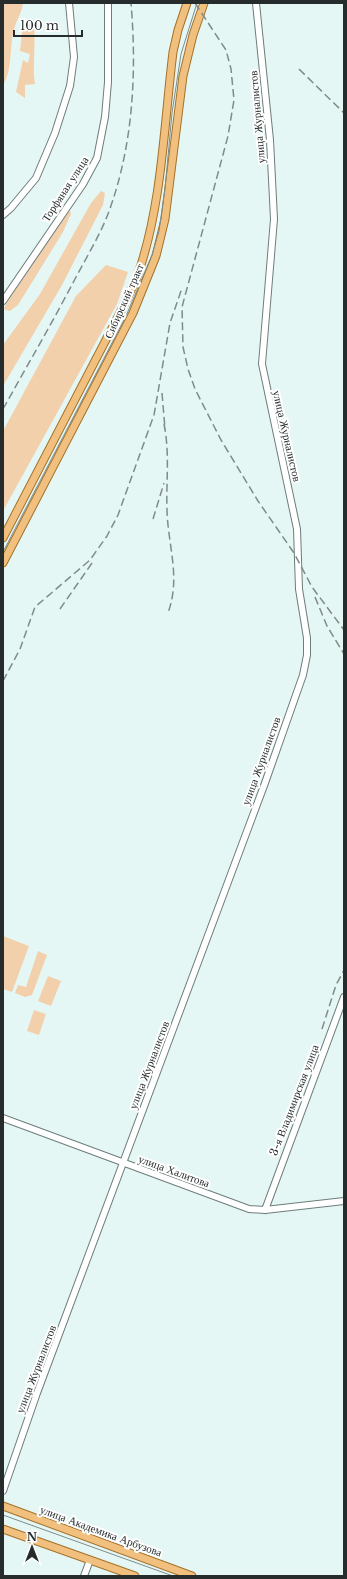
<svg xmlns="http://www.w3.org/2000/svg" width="347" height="1579" viewBox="0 0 347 1579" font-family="'Libre Baskerville',serif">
<rect width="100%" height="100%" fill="#e5f7f5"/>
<!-- green -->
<path fill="#f2d0ac" d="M 6,3 L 23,3 C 22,13 16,20 14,30 C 9,47 13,70 3,85 L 3,5 Z
M 23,24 L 34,27 C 36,46 32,65 35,84 L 25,85 L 25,98 L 16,92 L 23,60 L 28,63 L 30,54 L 20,51 Z
M 101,191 L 105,193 L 103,205 L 62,285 L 3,386 L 3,345 L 40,294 L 91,203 Z
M 68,211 L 71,212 L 71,214 L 63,232 L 18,305 L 10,311 L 5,310 L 4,308 L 7,302 Z
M 106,265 L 128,272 L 117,304 L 3,511 L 3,431 L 76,296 Z
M 3,936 L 29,946 L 12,992 L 3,989 Z
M 38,951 L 47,955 L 32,995 L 25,997 L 15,993 L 18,985 L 26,987 Z
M 48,976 L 61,981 L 51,1006 L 38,1001 Z
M 34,1010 L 46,1014 L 39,1035 L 27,1031 Z"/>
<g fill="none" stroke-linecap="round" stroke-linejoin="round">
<defs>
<path id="minor" d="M 3,215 L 11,208 L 36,178 L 55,133 L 70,86 L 74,57 L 69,3
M 3,301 L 83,184 L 97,158 L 105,117 L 108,82 L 108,3
M 3,1118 L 249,1209 L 265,1210 L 344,1201
M 265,1210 L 344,997
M 3,1491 L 37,1393 L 265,783 L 303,675 L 307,655 L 307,638 L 299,589 L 297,529 L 262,364 L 274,219 L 270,140 L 256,3
M 84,1576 L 90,1560"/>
<path id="major" d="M 3,538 L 123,307 C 128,296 134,285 138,274 C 162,205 164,125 173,52 L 178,30 L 187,3
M 3,563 L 133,313 L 156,256 L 165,219 L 183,76 L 193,35 L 204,3
M 3,1506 L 192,1576
M 3,1529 L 135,1576"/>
</defs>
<!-- minor casing -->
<use href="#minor" stroke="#6d7d7b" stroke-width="8"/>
<!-- major casing -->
<use href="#major" stroke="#a37129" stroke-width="9"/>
<!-- minor -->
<use href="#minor" stroke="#fff" stroke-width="6"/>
<!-- major -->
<use href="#major" stroke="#f1c07e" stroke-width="7"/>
<!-- tram -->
<path stroke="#7f8b8a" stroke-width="1" d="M 3,552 L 126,316 L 152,255 L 159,231 L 165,189 L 172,113 L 181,54 L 197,3
M 3,1515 L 173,1576"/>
<!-- rail -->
<path stroke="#7f8b8a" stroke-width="1.5" stroke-dasharray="8 4" stroke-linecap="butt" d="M 195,3 L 226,50 L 231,69 L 234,100 L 228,136 L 182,307 L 183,347 L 188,369 L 195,389 L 221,440 L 258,501 L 294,553 L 312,587 L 344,630
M 299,69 L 344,113
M 162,393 L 165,429
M 3,409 C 27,366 52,323 75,279 C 86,258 99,237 108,214 C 133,147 137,74 131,3
M 164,424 C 170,454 166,481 167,510 C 168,547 181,577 168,613
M 153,519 L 164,483
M 315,597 L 327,626 L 344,654
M 60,609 L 92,563
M 3,681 L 20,649 L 35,607 L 90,560 L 107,536 L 118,515 L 154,415 L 170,323 L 182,288
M 322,1029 L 336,985 L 344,970"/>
</g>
<g text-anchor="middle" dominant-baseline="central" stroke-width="4" stroke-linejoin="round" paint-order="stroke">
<!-- street labels -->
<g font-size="11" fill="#262c2c" stroke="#fff">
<text transform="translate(257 117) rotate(-95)">улица Журналистов</text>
<text transform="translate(65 189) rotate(-57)">Торфяная улица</text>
<text transform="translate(124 301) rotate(-66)">Сибирский тракт</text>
<text transform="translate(287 436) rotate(77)">улица Журналистов</text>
<text transform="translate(261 761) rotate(-70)">улица Журналистов</text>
<text transform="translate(149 1065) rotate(-69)">улица Журналистов</text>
<text transform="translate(294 1100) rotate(-69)">3-я Владимирская улица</text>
<text transform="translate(174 1171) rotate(20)">улица Халитова</text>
<text transform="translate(36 1369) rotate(-69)">улица Журналистов</text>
<text transform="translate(101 1531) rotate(20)">улица Академика Арбузова</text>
</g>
</g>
<!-- border -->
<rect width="347" height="1579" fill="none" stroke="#262c2c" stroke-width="8"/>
<!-- north arrow -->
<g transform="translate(32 1547)" stroke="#ffffff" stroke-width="3" paint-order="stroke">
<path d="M0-3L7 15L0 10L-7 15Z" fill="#262c2c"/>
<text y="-6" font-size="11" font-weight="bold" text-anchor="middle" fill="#262c2c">N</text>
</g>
<!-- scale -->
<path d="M14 30v6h68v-6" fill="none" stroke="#262c2c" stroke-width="2"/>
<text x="20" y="30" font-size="12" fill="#262c2c" stroke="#ffffff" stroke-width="3" paint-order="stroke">100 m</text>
</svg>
